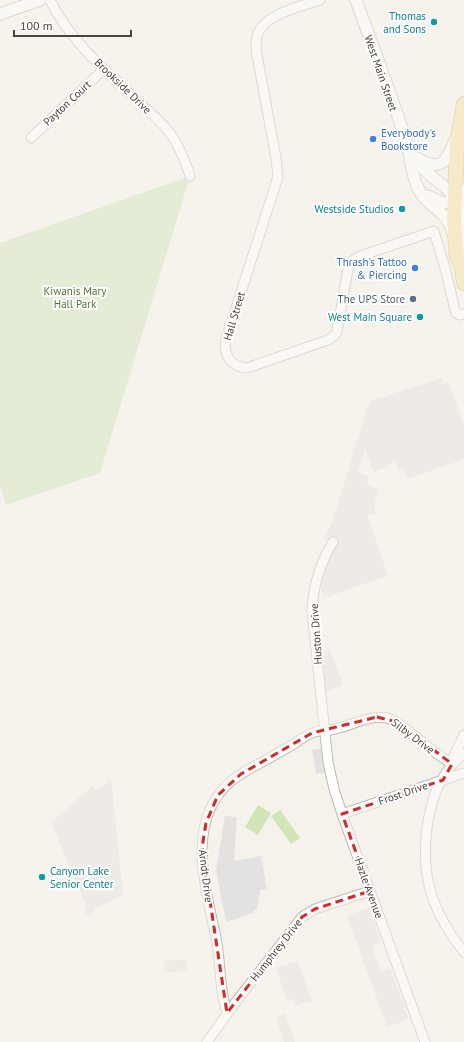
<svg xmlns="http://www.w3.org/2000/svg" width="464" height="1042" viewBox="0 0 464 1042" font-family="'PT Sans',sans-serif">
<rect width="100%" height="100%" fill="#f5f2ec"/>
<!-- green -->
<path fill="#d1e5b9" d="M 190,176 L 100,473 L 6,505 L 0,486 L 0,243 Z
M 258,805 L 271,813 L 258,835 L 245,827 Z
M 280,810 L 300,838 L 291,844 L 271,816 Z"/>
<!-- parking -->
<path fill="#e4e2e0" d="M 441,378 L 443,384 L 449,382 L 464,426 L 464,459 L 407,479 L 404,468 L 398,470 L 395,461 L 385,468 L 374,472 L 365,450 L 358,472 L 369,476 L 367,485 L 379,489 L 375,499 L 375,515 L 367,514 L 388,576 L 324,598 L 321,587 L 328,561 L 337,544 L 323,538 L 332,523 L 367,409 L 372,401 L 377,399 Z
M 330,649 L 343,685 L 321,693 L 316,654 Z
M 326,748 L 330,772 L 316,774 L 312,750 Z
M 111,778 L 123,895 L 96,908 L 90,917 L 84,913 L 87,907 L 52,825 L 52,822 L 92,786 L 98,791 Z
M 225,816 L 237,817 L 234,861 L 261,856 L 267,889 L 260,890 L 259,901 L 257,908 L 252,913 L 226,922 L 216,871 Z
M 369,908 L 381,942 L 372,946 L 381,971 L 390,968 L 409,1019 L 387,1027 L 347,916 Z
M 186,959 L 187,971 L 165,972 L 164,961 Z
M 298,961 L 312,1001 L 296,1006 L 294,999 L 287,1001 L 276,968 Z
M 285,1014 L 295,1042 L 284,1042 L 276,1017 Z"/>
<g fill="none" stroke-linecap="round" stroke-linejoin="round">
<defs>
<path id="minor" d="M 50,0 C 70,41 106,71 138,101 C 150,113 165,124 174,139 C 181,151 186,163 190,176
M 320,0 C 301,6 266,14 258,33 C 255,40 256,48 257,55 L 276,158 L 278,177 L 226,339 C 223,355 231,367 247,368 L 328,340 L 335,335 L 337,331 L 348,269 L 352,261 L 360,256 L 434,231 L 445,268 L 455,310 L 456,313 L 460,315 L 464,314
M 31,138 L 104,69
M 333,542 C 320,563 313,587 312,611 L 328,762 L 334,789 L 342,814 L 425,1042
M 464,753 C 461,757 456,760 453,764 C 424,796 419,860 433,899 C 440,918 451,936 464,952
M 452,764 L 454,756 L 464,735
M 342,814 L 464,773
M 227,1013 C 219,989 221,963 216,938 C 206,888 185,823 229,783 C 242,771 258,765 273,756 C 280,752 287,748 294,744 C 301,739 307,734 315,732 C 320,730 325,731 330,730 C 353,727 374,709 397,722 L 436,753 L 452,764
M 207,1042 L 235,1003 L 302,917 L 315,909 L 370,891"/>
<path id="tertiary" d="M 356,0 C 373,48 392,95 407,144 C 411,158 411,174 418,188 C 427,208 447,209 453,233
M 0,14 L 40,0
M 410,151 C 415,159 421,167 428,173 C 439,184 455,192 461,207 L 464,250
M 417,158 C 441,173 447,161 455,140
M 428,196 L 438,201 L 447,203 L 460,195 L 464,190"/>
<path id="primary" d="M 464,104 L 457,144 L 454,221 L 457,257 L 462,266 L 464,283"/>
</defs>
<!-- minor casing -->
<use href="#minor" stroke="#c0baaf" stroke-width="11"/>
<!-- tertiary casing -->
<use href="#tertiary" stroke="#c0baaf" stroke-width="13"/>
<!-- primary casing -->
<use href="#primary" stroke="#dcbc74" stroke-width="16"/>
<!-- minor -->
<use href="#minor" stroke="#fff" stroke-width="9"/>
<!-- tertiary -->
<use href="#tertiary" stroke="#fff" stroke-width="11"/>
<!-- primary -->
<use href="#primary" stroke="#f7dfa3" stroke-width="14"/>
</g>
<!-- marked area -->
<path d="M0 0H464V1042H0ZM 377,717 L 397,722 L 452,764 L 443,780 L 342,814 L 370,891 L 315,909 L 302,917 L 227,1013 L 202,848 L 206,823 L 218,795 L 241,774 L 312,733 Z" fill="#f5f2ec" fill-opacity=".55" fill-rule="evenodd"/>
<path fill="none" stroke="#d62828" stroke-width="3" stroke-dasharray="8 5" stroke-linejoin="round" d="M 377,717 L 397,722 L 452,764 L 443,780 L 342,814 L 370,891 L 315,909 L 302,917 L 227,1013 L 202,848 L 206,823 L 218,795 L 241,774 L 312,733 Z"/>
<!-- markers -->
<g fill="#0f9aa8" stroke="#fff" stroke-width="1.5">
<circle cx="434" cy="22" r="4"/>
<circle cx="402" cy="209" r="4"/>
<circle cx="420" cy="317" r="4"/>
<circle cx="42" cy="877" r="4"/>
</g>
<g fill="#3f7fe0" stroke="#fff" stroke-width="1.5">
<circle cx="373" cy="139" r="4"/>
<circle cx="415" cy="268" r="4"/>
</g>
<circle fill="#5c6f8a" stroke="#fff" stroke-width="1.5" cx="413" cy="299" r="4"/>
<g text-anchor="middle" dominant-baseline="central" stroke-width="4" stroke-linejoin="round" paint-order="stroke">
<!-- culture labels -->
<g font-size="11" fill="#0d838f" stroke="#fff" text-anchor="end">
<text x="426" y="16">Thomas<tspan x="426" dy="13">and Sons</tspan></text>
<text x="394" y="209">Westside Studios</text>
<text x="412" y="317">West Main Square</text>
<text x="50" y="871" text-anchor="start">Canyon Lake<tspan x="50" dy="13">Senior Center</tspan></text>
</g>
<!-- street labels -->
<g font-size="11" fill="#49433a" stroke="#fff">
<text transform="translate(381 73) rotate(71)">West Main Street</text>
<text transform="translate(123 86) rotate(44)">Brookside Drive</text>
<text transform="translate(67 103) rotate(-43)">Payton Court</text>
<text transform="translate(234 316) rotate(-73)">Hall Street</text>
<text transform="translate(316 634) rotate(-94)">Huston Drive</text>
<text transform="translate(413 736) rotate(37)">Silby Drive</text>
<text transform="translate(403 793) rotate(-19)">Frost Drive</text>
<text transform="translate(206 876) rotate(83)">Arndt Drive</text>
<text transform="translate(369 888) rotate(70)">Hazle Avenue</text>
<text transform="translate(276 950) rotate(-52)">Humphrey Drive</text>
</g>
<!-- shop labels -->
<g font-size="11" fill="#366cbe" stroke="#fff" text-anchor="start">
<text x="381" y="133">Everybody's<tspan x="381" dy="13">Bookstore</tspan></text>
<text x="407" y="262" text-anchor="end">Thrash's Tattoo<tspan x="407" dy="13">&amp; Piercing</tspan></text>
</g>
<!-- park labels -->
<g font-size="11" fill="#4c7731" stroke="#fff">
<text x="75" y="291">Kiwanis Mary<tspan x="75" dy="13">Hall Park</tspan></text>
</g>
<!-- service labels -->
<g font-size="11" fill="#4e5e75" stroke="#fff" text-anchor="end">
<text x="405" y="299">The UPS Store</text>
</g>
</g>
<!-- scale -->
<path d="M14 30v6h117v-6" fill="none" stroke="#49433a" stroke-width="2"/>
<text x="20" y="30" font-size="12" fill="#49433a" stroke="#ffffff" stroke-width="3" paint-order="stroke">100 m</text>
</svg>
